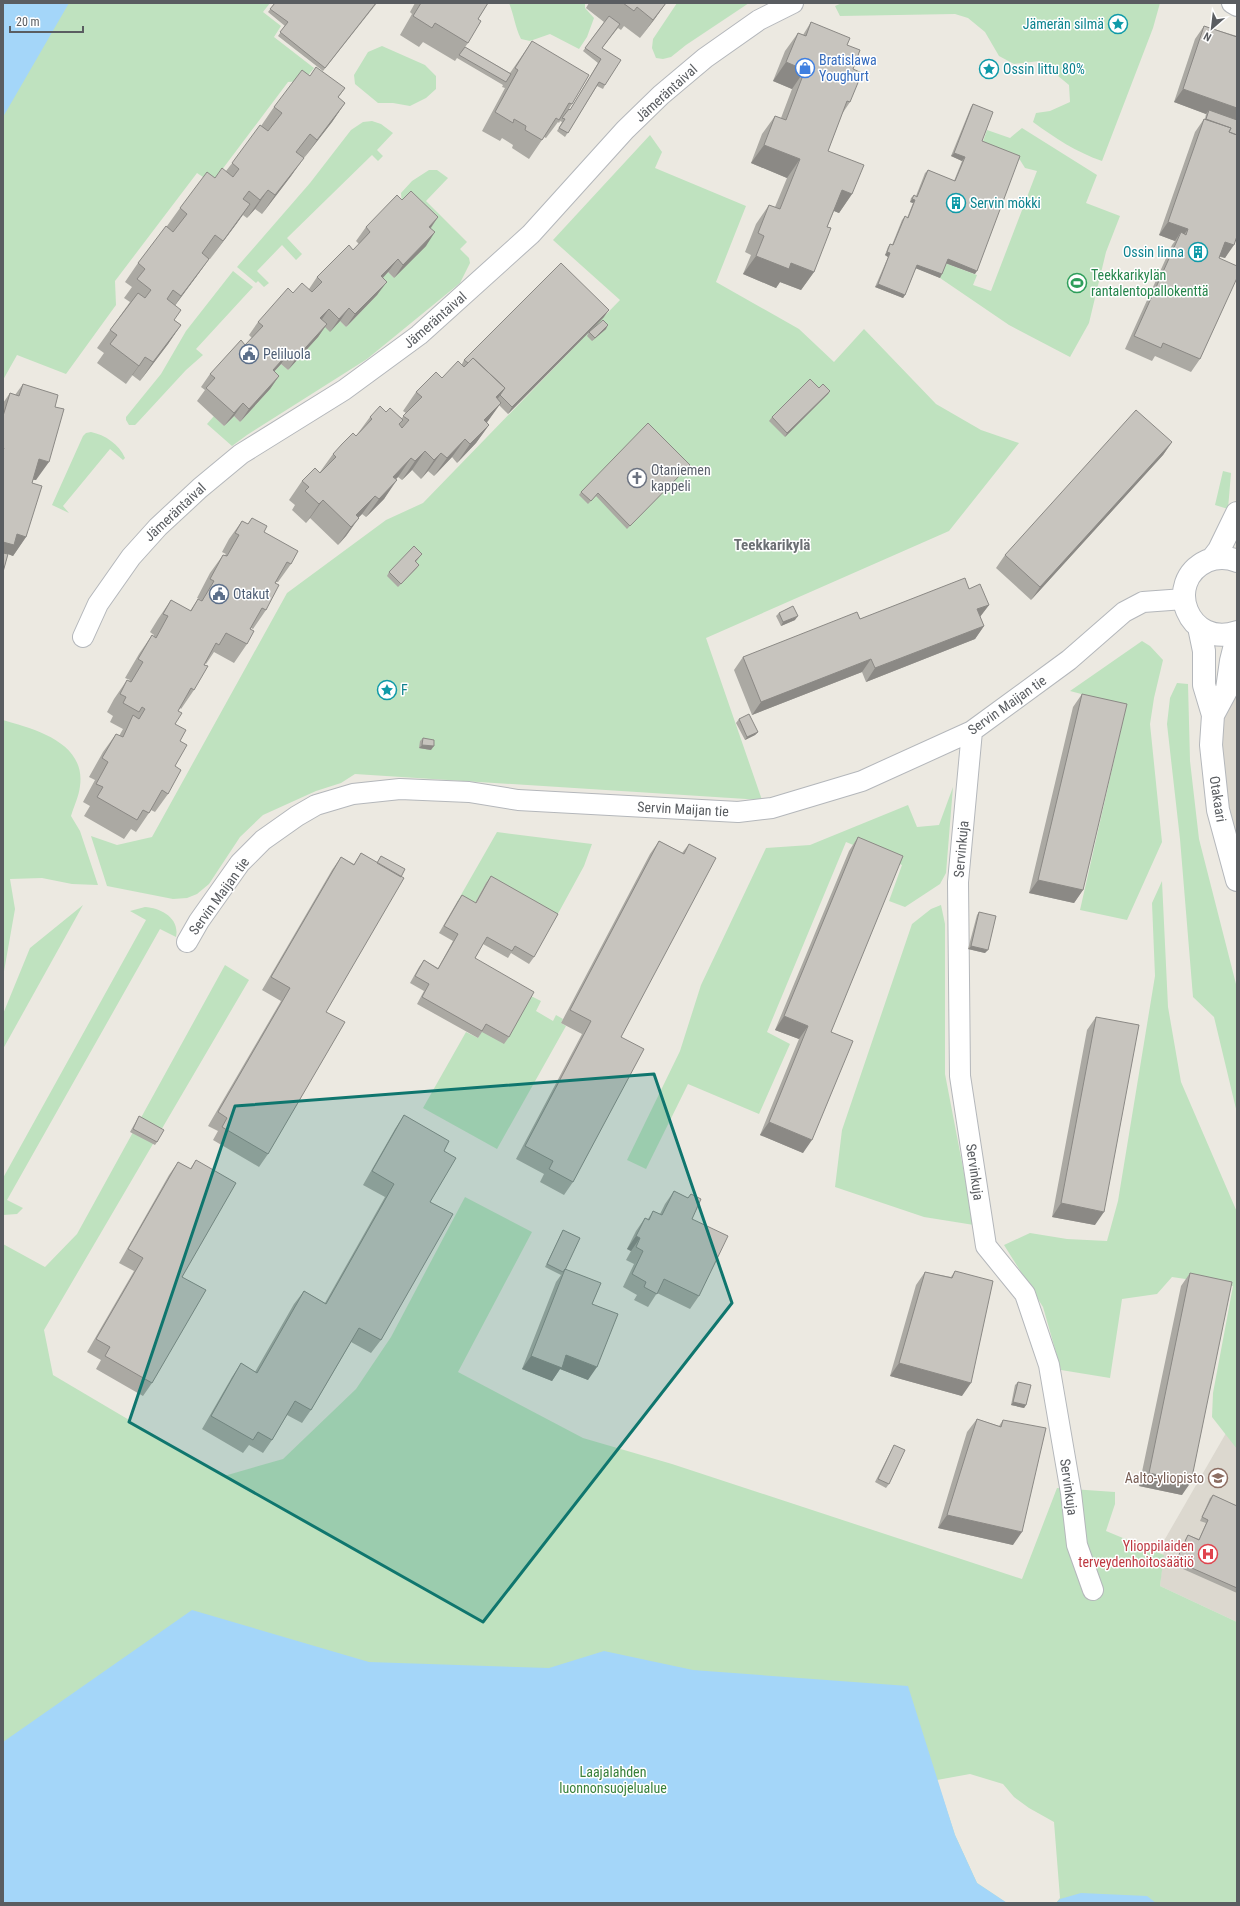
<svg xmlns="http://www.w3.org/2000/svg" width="1240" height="1906" viewBox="0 0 1240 1906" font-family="'Roboto Condensed',sans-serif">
<rect width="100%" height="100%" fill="#ece9e1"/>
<!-- education -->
<path fill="#dcd8cf" d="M 1237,637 L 1237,882 L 1213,781 Z
M 1237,1414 L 1237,1622 L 1160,1586 L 1165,1539 Z"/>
<!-- green -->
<path fill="#bfe2bf" d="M 3,3 L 270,3 L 263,12 L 281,26 L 274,37 L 314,68 L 304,81 L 288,82 L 212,183 L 197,173 L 115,281 L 116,305 L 66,374 L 17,355 L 3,380 Z
M 509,3 L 585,3 L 585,8 L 594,18 L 587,37 L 579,49 L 550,34 L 530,41 L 521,39 C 515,27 514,15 509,3 Z
M 677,3 L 749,3 L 686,45 L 671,57 L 663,59 L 656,58 L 652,48 L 653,39 Z
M 842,3 L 1160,3 L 1153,28 L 1102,161 C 1076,152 1055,138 1033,122 L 1036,113 L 1050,111 L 1070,102 L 1069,85 L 1040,61 L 1014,64 L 999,56 L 985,32 L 968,18 L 955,14 L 840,16 L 835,6 Z
M 382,46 L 425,65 L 436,76 L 436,89 L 426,98 L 410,106 L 393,103 L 378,103 L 355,84 L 354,75 L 368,52 Z
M 372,121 L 381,124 L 393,133 L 377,150 L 383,156 L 378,161 L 372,155 L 287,238 L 302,254 L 296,260 L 282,245 L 257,271 L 269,283 L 264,287 L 258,281 L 256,283 L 237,267 L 310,183 L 351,130 L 363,122 Z
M 1022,128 L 1097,175 L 1086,203 L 1120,216 L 1106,252 L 1089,323 L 1070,357 L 1009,325 L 940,278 L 945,263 L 977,275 L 973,285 L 991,291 L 1037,171 L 1025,168 L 1020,160 L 982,144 L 987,130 L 1010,138 Z
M 650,135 L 662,152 L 655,168 L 746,206 L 716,282 L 799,329 L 834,362 L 864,329 L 936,404 L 981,430 L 1019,443 L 949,531 L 706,638 L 762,800 L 355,774 L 341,783 L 316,791 L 263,815 L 240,837 L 209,884 L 197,894 L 187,898 L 173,899 L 107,886 L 91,836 L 117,845 L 152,837 L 287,593 L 386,520 L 423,503 L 620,300 L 553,240 Z
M 429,170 L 437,170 L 448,178 L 426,201 L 467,242 L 460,249 L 469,258 L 470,263 L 460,283 L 367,359 L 247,435 L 232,446 L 207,424 L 214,416 L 224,426 L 234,416 L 240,422 L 270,389 L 264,383 L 281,364 L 288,370 L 317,337 L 311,331 L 340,321 L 346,327 L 377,295 L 372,289 L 388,272 L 394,278 L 402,204 L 401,193 L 412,181 Z
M 233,271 L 253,287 L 196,349 L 203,355 L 186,370 L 138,422 L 135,425 L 129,425 L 126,420 L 126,417 L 161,374 L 186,331 Z
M 91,432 C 105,435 119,444 125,458 L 123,460 L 110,449 L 63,506 L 69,513 L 52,505 L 83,436 L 86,433 Z
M 1223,471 L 1231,473 L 1228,509 L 1215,505 Z
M 1142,641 L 1150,646 L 1163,660 L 1154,698 L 1150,724 L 1162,842 L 1127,920 L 1080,910 L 1125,712 L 1123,705 L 1070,691 Z
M 1177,683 L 1188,684 L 1190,761 L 1199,839 L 1237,988 L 1237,1113 L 1214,1017 L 1193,997 L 1180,839 L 1167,724 L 1170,698 Z
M 3,720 C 34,729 86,742 80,786 C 79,796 74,806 71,816 L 80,831 L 98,885 L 72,884 L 42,878 L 10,879 L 15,909 L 3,977 Z
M 953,787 L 946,873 L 940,884 L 905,907 L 889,901 L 902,865 L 846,842 L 767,1032 L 790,1044 L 759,1114 L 688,1084 L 646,1169 L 627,1160 L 680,1051 L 701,985 L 766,848 L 810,845 L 908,805 L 917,827 L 939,825 Z
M 497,832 L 592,844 L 584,866 L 554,921 L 471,910 L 457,902 Z
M 1162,881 L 1168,1007 L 1181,1082 L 1237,1212 L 1237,1449 L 1212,1417 L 1213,1393 L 1233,1286 L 1172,1277 L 1157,1294 L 1122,1299 L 1110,1378 L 1061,1370 L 1043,1307 L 1004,1245 L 1030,1233 L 1067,1239 L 1107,1241 L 1118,1201 L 1155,976 L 1152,903 Z
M 83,905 L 3,1049 L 3,1014 L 30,948 Z
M 941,905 L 945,924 L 945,1074 L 974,1225 L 924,1217 L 835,1187 L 842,1130 L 912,924 L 931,909 Z
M 145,907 C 161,908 180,918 176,937 L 160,929 L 7,1200 L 23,1208 L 17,1214 L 3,1215 L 3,1178 L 146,920 L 130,911 Z
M 225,965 L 249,980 L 44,1330 L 53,1375 L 224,1476 L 283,1459 L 356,1389 L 391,1337 L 465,1197 L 532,1232 L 458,1372 L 583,1438 L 672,1464 L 1022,1579 L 1057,1488 L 1115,1492 L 1115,1504 L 1106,1531 L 1164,1555 L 1160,1586 L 1237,1622 L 1237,1903 L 1056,1903 L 1060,1898 L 1054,1822 L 1029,1808 L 1014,1797 L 1003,1784 L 970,1774 L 937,1780 L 955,1835 L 977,1883 L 1007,1903 L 3,1903 L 3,1244 L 45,1267 L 77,1234 Z
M 531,996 L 541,1001 L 536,1011 L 553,1021 L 556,1015 L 563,1019 L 561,1023 L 566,1026 L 497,1149 L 423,1108 L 466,1032 L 478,1038 L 482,1031 Z"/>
<!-- water -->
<path fill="#a4d6f9" d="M 3,3 L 69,3 L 3,117 Z
M 192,1610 L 369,1662 L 549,1668 L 604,1651 L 693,1670 L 908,1686 L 955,1835 L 977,1883 L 1007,1903 L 3,1903 L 3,1742 Z
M 1081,1893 L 1147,1896 L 1156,1903 L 1056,1903 L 1060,1899 Z"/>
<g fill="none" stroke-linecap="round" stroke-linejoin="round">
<defs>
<path id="minor" d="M 1232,3 L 1237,6
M 83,637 L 98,604 L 131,557 L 158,527 L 200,488 L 241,454 L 344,390 L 419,335 L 531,234 L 625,130 L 661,95 L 705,58 L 759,20 L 793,3
M 972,731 L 958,882 L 960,1076 L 986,1246 L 1025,1294 L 1049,1365 L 1071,1493 L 1077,1545 L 1093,1590
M 187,942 L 199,921 L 240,863 L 263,840 L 297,816 L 316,805 L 353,794 L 400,789 L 469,792 L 518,800 L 738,812 L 772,808 L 862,781 L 972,731 L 1069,660 L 1124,612 L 1143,602 L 1184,599"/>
<path id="tertiary" d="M 1212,559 L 1219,550 L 1237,513
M 1237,561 C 1228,557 1216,557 1207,561 C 1162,582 1189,649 1237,632
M 1199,627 L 1204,651 L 1204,685 L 1213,715 L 1211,745 L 1218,810 L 1237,880
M 1213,715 L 1227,689 L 1231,661 L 1237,637"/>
</defs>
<!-- minor casing -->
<use href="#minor" stroke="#b4b7bb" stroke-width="22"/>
<!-- tertiary casing -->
<use href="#tertiary" stroke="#b4b7bb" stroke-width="24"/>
<!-- minor -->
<use href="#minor" stroke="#fff" stroke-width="20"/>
<!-- tertiary -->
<use href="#tertiary" stroke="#fff" stroke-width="22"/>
</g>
<!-- wall -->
<path fill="#aba9a3" d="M 275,3 L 377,3 L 323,71 L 278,36 L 285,26 L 268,12 Z
M 415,3 L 488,3 L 478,19 L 468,43 L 465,47 L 510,73 L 519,60 L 532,41 L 572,104 L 569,109 L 570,110 L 598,63 L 583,51 L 604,22 L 586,8 L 589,3 L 666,3 L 640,38 L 624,26 L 621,30 L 618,28 L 602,48 L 605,85 L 603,89 L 597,86 L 565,137 L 557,131 L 562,122 L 560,121 L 559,123 L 558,122 L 546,138 L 544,137 L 529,159 L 512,148 L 513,145 L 502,138 L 500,141 L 482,131 L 505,88 L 502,87 L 503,85 L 457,58 L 455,61 L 423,42 L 419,47 L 400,35 L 412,14 L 410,12 Z
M 811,22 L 847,45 L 853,69 L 850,102 L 842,114 L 828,151 L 852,194 L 839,213 L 834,211 L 827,227 L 814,272 L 801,290 L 780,282 L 776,288 L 743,274 L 751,255 L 745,252 L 756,224 L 769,205 L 775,207 L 787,178 L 751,163 L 762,134 L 775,116 L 781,118 L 792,89 L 773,81 L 785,51 L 798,33 L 803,35 Z
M 1204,26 L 1237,36 L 1237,236 L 1225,258 L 1220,257 L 1219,258 L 1200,359 L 1191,372 L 1155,356 L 1152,361 L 1125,349 L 1172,245 L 1175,241 L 1159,235 L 1195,132 L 1204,119 L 1205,119 L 1206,114 L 1174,102 L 1195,39 Z
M 310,76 L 345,88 L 338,98 L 345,103 L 332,122 L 304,158 L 303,157 L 291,176 L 262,214 L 255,209 L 247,218 L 243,215 L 210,259 L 209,259 L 196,277 L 175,305 L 174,320 L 181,325 L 168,344 L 140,381 L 132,375 L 126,384 L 97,363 L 104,353 L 97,348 L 130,302 L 124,298 L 132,287 L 125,282 L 138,263 L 167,226 L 180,208 L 215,178 L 226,171 L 261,126 L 274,107 Z
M 973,104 L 982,141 L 975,274 L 946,263 L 940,278 L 916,268 L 905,295 L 903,298 L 875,287 L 888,257 L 885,255 L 888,247 L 890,244 L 892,245 L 902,220 L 905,216 L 907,218 L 913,203 L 910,202 L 911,198 L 914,195 L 916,196 L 925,173 L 928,170 L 954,181 L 962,161 L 951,156 L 971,107 Z
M 402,200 L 438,217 L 431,228 L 426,246 L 394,278 L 388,272 L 383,278 L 377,295 L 346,327 L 340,321 L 330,332 L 325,327 L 318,337 L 288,370 L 281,364 L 274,371 L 279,376 L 270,389 L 240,422 L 234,416 L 224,426 L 197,401 L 205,390 L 201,387 L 210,374 L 245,345 L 252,338 L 249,335 L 258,322 L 293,293 L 309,289 L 317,277 L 353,250 L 359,244 L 356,241 L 366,227 Z
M 604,317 L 508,414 L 499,405 L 487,422 L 489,425 L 476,443 L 457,463 L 452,457 L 434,476 L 428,471 L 421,479 L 412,470 L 402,480 L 398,477 L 396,479 L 384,499 L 366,517 L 362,514 L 359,517 L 346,536 L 338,545 L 310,518 L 306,523 L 292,510 L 295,505 L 289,500 L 302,481 L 320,472 L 333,454 L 356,436 L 370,417 L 386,412 L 402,418 L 406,413 L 403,411 L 416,392 L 442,378 L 462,364 L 464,360 Z
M 606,329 L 592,341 L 587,336 L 589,332 Z
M 23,384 L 55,407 L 36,480 L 33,480 L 32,483 L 26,537 L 13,556 L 8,554 L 3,572 L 3,403 L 10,393 L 15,395 Z
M 830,391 L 828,394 L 785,437 L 769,421 L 772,417 Z
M 1172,442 L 1163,455 L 1031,600 L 996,568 L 1005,555 Z
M 687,468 L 627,529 L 596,496 L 588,504 L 579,495 L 581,492 Z
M 252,518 L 291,564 L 278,582 L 276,582 L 266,610 L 253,629 L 251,628 L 247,644 L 234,663 L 214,652 L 206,664 L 205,663 L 194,690 L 181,709 L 180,708 L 178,711 L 175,724 L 180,741 L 175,766 L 168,794 L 155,812 L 151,810 L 136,832 L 131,829 L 124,839 L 84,816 L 90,806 L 83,802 L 95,780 L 89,777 L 103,752 L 116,734 L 119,736 L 123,729 L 110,722 L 113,716 L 107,712 L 114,699 L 127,680 L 129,681 L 130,680 L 125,678 L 139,654 L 152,635 L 154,636 L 154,635 L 150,632 L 158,619 L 171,600 L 190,611 L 198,599 L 200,600 L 201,600 L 197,598 L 210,573 L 223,555 L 225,555 L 226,554 L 222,552 L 229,539 L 242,521 L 248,524 Z
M 422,554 L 416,562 L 419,565 L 417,568 L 398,587 L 387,576 L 389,572 Z
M 969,589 L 989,605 L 980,617 L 984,626 L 975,639 L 866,682 L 862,672 L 752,715 L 734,670 L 743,657 L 860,619 Z
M 779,613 L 795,620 L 781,626 L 776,616 Z
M 1082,694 L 1083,890 L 1074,903 L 1029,893 L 1073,707 Z
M 739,719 L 758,732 L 755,735 L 745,740 L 736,723 Z
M 423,738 L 431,750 L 419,748 L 420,741 Z
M 858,837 L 831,1032 L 803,1153 L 760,1135 L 799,1039 L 775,1030 L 849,851 Z
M 659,841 L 682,853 L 689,844 L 621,1037 L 573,1182 L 564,1195 L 540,1182 L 544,1174 L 516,1159 L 582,1034 L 561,1023 L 650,854 Z
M 361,853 L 377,863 L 381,856 L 326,1012 L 268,1154 L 259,1167 L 213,1140 L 218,1131 L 208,1126 L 281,1001 L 262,990 L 332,870 L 341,857 L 354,864 Z
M 491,876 L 534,957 L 529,964 L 511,953 L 508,958 L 483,944 L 475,958 L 509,1037 L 504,1044 L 482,1032 L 478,1038 L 417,1004 L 424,991 L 410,983 L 419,967 L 424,960 L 438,968 L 453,941 L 439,933 L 457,902 L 462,895 L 475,903 L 486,883 Z
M 979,912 L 985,953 L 968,949 L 977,915 Z
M 1096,1017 L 1095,1225 L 1052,1217 L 1087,1030 Z
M 404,1115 L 444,1151 L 430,1202 L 381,1340 L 371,1353 L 351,1342 L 311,1410 L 302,1423 L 287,1415 L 272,1440 L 263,1453 L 249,1445 L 243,1453 L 202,1429 L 232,1377 L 241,1363 L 255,1372 L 294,1304 L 304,1291 L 325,1303 L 385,1197 L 363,1185 L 395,1129 Z
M 139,1116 L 157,1142 L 155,1145 L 130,1132 Z
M 196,1160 L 182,1277 L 152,1383 L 143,1396 L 96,1369 L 101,1360 L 87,1352 L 134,1271 L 119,1263 L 169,1175 L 178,1162 L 190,1169 Z
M 674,1191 L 688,1198 L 691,1194 L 692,1219 L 699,1296 L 690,1309 L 657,1293 L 648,1307 L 634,1300 L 637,1295 L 623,1287 L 634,1264 L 626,1260 L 631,1251 L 627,1249 L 636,1231 L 645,1218 L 648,1219 L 653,1211 L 660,1214 L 665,1204 Z
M 563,1230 L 565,1269 L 592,1304 L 588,1380 L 560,1369 L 552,1381 L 522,1369 L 556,1282 L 561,1275 L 545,1267 L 561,1234 Z
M 955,1271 L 962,1396 L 890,1376 L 916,1285 L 925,1272 L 951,1277 Z
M 1190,1273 L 1182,1495 L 1139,1486 L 1181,1286 Z
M 1018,1382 L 1026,1405 L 1024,1408 L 1011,1405 L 1015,1385 Z
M 977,1419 L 999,1426 L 1003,1420 L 1013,1545 L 938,1528 L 967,1432 Z
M 894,1445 L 889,1484 L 886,1488 L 875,1482 L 892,1449 Z
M 1213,1495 L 1237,1506 L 1237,1593 L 1174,1565 L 1186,1538 L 1188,1535 L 1199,1539 L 1206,1523 L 1200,1521 L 1210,1498 Z"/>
<!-- shaded-wall -->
<path fill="#8b8985" d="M 666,3 L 654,20 L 640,38 L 653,20 Z
M 786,62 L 805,70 L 792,89 L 773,81 Z
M 1183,89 L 1237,108 L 1237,125 L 1209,110 L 1206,114 L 1174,102 Z
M 345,103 L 332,122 L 304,158 L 317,140 Z
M 764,145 L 800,159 L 787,178 L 751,163 Z
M 954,153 L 965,157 L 962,161 L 951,156 Z
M 304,158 L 291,176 L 262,214 L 275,195 Z
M 268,190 L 255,209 L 247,218 L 260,200 Z
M 842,190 L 852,194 L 839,213 L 829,209 Z
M 912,199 L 915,200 L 913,203 L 910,202 Z
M 250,204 L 237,223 L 210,259 L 223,241 Z
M 438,217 L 429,230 L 429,227 Z
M 1168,222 L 1188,229 L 1179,242 L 1181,232 L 1175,241 L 1159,235 Z
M 435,232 L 426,246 L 394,278 L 403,265 Z
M 1225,242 L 1234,245 L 1225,258 L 1216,255 Z
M 887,252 L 890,253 L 888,257 L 885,255 Z
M 756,256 L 791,263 L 814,272 L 801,290 L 780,282 L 776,288 L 743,274 Z
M 209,259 L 196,277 L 168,315 L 181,296 Z
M 398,259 L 388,272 L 372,289 L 381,276 Z
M 948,259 L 977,271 L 975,274 L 945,263 Z
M 917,265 L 942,274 L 940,278 L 915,268 Z
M 387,282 L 377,295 L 346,327 L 355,314 Z
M 878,284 L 905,295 L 903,298 L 875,287 Z
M 349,308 L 340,321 L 330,332 L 339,319 Z
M 329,309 L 320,322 L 320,318 Z
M 609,310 L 604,317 L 508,414 L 512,407 Z
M 327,324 L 318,337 L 288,370 L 297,357 Z
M 181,325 L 168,344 L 140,381 L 153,362 Z
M 608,325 L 606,329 L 592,341 Z
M 290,351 L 281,364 L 264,383 L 273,370 Z
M 145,357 L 132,375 L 126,384 L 139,366 Z
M 279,376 L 270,389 L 240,422 L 249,409 Z
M 505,388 L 492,407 L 496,397 Z
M 830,391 L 828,394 L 785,437 L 787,433 Z
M 243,403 L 234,416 L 224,426 L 234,413 Z
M 501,403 L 488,421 L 471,439 L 484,420 Z
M 489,425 L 476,443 L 457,463 L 470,444 Z
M 465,439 L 452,457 L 434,476 L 447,458 Z
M 1172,442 L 1163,455 L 1031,600 L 1040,587 Z
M 425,451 L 412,470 L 402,480 L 415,461 Z
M 441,453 L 428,471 L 421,479 L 434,460 Z
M 411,458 L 398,477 L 380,495 L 393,477 Z
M 39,459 L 49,462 L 36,480 L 26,478 Z
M 397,480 L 384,499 L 366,517 L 379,499 Z
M 375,496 L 362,514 L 350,526 L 356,515 Z
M 323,500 L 310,518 L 306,523 L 319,504 Z
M 359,518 L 346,536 L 338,545 L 351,527 Z
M 17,534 L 26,537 L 13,556 L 8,554 L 3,561 L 3,542 Z
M 989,605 L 979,618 L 977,609 Z
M 798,616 L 795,620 L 781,626 L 783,622 Z
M 984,626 L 975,639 L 866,682 L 875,668 Z
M 871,659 L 862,672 L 752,715 L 761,702 Z
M 758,732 L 755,735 L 745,740 L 747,737 Z
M 422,745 L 434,746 L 431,750 L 419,748 Z
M 1038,880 L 1083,890 L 1074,903 L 1029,893 Z
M 971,946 L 988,950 L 985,953 L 968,949 Z
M 784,1016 L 808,1026 L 799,1039 L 775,1030 Z
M 769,1122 L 812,1140 L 803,1153 L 760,1135 Z
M 1061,1203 L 1104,1212 L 1095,1225 L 1052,1217 Z
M 636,1236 L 640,1238 L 631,1251 L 627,1249 Z
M 566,1355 L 597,1367 L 588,1380 L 560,1369 L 552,1381 L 522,1369 L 531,1356 Z
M 899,1363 L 971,1383 L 962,1396 L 890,1376 Z
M 1013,1402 L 1026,1405 L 1024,1408 L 1011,1405 Z
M 1149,1473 L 1191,1482 L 1182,1495 L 1139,1486 Z
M 947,1515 L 1022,1532 L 1013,1545 L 938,1528 Z"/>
<!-- building -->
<path fill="#c7c4be" stroke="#8b8985" d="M 275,3 L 376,3 L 325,68 L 280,32 L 288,22 L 270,9 Z
M 421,3 L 488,3 L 478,19 L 481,21 L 468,43 L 435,23 L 432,28 L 413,16 Z
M 623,3 L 666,3 L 653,20 L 637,7 L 634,11 Z
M 609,16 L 620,24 L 602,48 L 621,60 L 605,85 L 599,82 L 568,133 L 559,128 L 565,119 L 562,118 L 569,109 L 570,110 L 601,59 L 585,48 Z
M 811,22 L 850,38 L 847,45 L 860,50 L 853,69 L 862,73 L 850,102 L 847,101 L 828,151 L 864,165 L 852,194 L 842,190 L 827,227 L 831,228 L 814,272 L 791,263 L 789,269 L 756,256 L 764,236 L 758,233 L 769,205 L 780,209 L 800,159 L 764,145 L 775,116 L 786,120 L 805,70 L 786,62 L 798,33 L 806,36 Z
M 1204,26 L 1237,37 L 1237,108 L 1183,89 Z
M 532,41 L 589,75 L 572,104 L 569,103 L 559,120 L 556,118 L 542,140 L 525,130 L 526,126 L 514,119 L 513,123 L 495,112 L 518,70 L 515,68 Z
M 465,47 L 511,74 L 506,82 L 459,55 Z
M 316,67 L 345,88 L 338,97 L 345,103 L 317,140 L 310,134 L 296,152 L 304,158 L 275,195 L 268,190 L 260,200 L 249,191 L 243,199 L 250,204 L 223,241 L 215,235 L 202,253 L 209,259 L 181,296 L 173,290 L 167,299 L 181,310 L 174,320 L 181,325 L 153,362 L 145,357 L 139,366 L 110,344 L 117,335 L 110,330 L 138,293 L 145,298 L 151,290 L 137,279 L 145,269 L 138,263 L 166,226 L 173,232 L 187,214 L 180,208 L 207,172 L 215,178 L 222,168 L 233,177 L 239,169 L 232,163 L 260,125 L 268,131 L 282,113 L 274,107 L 302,70 L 310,76 Z
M 973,104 L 993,112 L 982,141 L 1020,156 L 977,271 L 948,259 L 942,274 L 917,265 L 905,295 L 878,284 L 890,253 L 887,252 L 890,244 L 893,245 L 905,216 L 908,218 L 915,200 L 912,199 L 914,195 L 917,197 L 928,170 L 955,181 L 965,157 L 954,153 Z
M 1209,110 L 1237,120 L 1237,135 L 1229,132 L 1231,128 L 1206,119 Z
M 1204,119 L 1231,128 L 1229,132 L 1237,135 L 1237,236 L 1234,245 L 1225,242 L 1219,258 L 1237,266 L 1237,278 L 1200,359 L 1163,343 L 1161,348 L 1134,336 L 1181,232 L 1186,235 L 1188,229 L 1168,222 Z
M 411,191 L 438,217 L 429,227 L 435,232 L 403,265 L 398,259 L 381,276 L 387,282 L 355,314 L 349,308 L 339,319 L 329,309 L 320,318 L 327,324 L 297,357 L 290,351 L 273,370 L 279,376 L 249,409 L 243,403 L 234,413 L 206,388 L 215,378 L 210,374 L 241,340 L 245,345 L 263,326 L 258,322 L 288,288 L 293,293 L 302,283 L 312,292 L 322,282 L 317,277 L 349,245 L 353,250 L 370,232 L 366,227 L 397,195 L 402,200 Z
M 561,263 L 609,310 L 512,407 L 500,395 L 505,388 L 473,358 L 468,363 L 464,360 Z
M 603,320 L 608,325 L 595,338 L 589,332 Z
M 473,358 L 505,388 L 496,397 L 501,403 L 484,420 L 489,425 L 470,444 L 465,439 L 447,458 L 441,453 L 434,460 L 425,451 L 415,461 L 411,458 L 393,477 L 397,480 L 379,499 L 375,496 L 356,515 L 359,518 L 351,527 L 323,500 L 319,504 L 305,491 L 309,487 L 302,481 L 315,468 L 320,473 L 336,457 L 333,454 L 342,444 L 353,433 L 356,436 L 372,419 L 370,417 L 380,406 L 386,412 L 390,408 L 403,420 L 399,424 L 402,428 L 409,420 L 403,416 L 422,397 L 416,392 L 436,372 L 442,378 L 458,361 L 464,367 Z
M 810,379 L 819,388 L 823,384 L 830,391 L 787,433 L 772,417 Z
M 23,384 L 58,395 L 55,407 L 64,409 L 49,462 L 39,459 L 32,483 L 42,486 L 26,537 L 17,534 L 14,545 L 3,542 L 3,451 L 4,448 L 3,448 L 3,416 L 10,393 L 19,396 Z
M 1136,410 L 1172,442 L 1040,587 L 1005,555 Z
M 648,423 L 690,465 L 630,526 L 598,493 L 591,501 L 581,492 Z
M 252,518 L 267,526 L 264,532 L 298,551 L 291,564 L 287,562 L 275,583 L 279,585 L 266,610 L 262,608 L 250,629 L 254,631 L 247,644 L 226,633 L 219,645 L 216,643 L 204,665 L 208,666 L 194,690 L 191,688 L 178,711 L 182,713 L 175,724 L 186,730 L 180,741 L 187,745 L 175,766 L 181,770 L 168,794 L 162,790 L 149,813 L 143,810 L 137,820 L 97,797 L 103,787 L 96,784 L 108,762 L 102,758 L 116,734 L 123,737 L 133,715 L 139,719 L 145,709 L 142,707 L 139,712 L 123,703 L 126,697 L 120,694 L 127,680 L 131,682 L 143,662 L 138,659 L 152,635 L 156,638 L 168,616 L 163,614 L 171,600 L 191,611 L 198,599 L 202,601 L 214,581 L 210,579 L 223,555 L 227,556 L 239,535 L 235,533 L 242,521 L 248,524 Z
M 414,546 L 422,554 L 415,561 L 419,565 L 401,584 L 389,572 Z
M 3,553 L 8,554 L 3,572 Z
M 965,578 L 969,589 L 980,584 L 989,605 L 977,609 L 984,626 L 875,668 L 871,659 L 761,702 L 743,657 L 857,612 L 860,619 Z
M 793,606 L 798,616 L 783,622 L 779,613 Z
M 1082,694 L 1127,704 L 1083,890 L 1038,880 Z
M 749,714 L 758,732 L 747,737 L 739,719 Z
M 423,738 L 434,740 L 434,746 L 422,745 Z
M 858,837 L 903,856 L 831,1032 L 853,1041 L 812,1140 L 769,1122 L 808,1026 L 784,1016 Z
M 659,841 L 684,854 L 689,844 L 716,858 L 621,1037 L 644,1049 L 573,1182 L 549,1169 L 553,1161 L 525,1146 L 591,1021 L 570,1010 Z
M 361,853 L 404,878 L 326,1012 L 345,1022 L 268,1154 L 222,1127 L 227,1118 L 218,1112 L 290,988 L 271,977 L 341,857 L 354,865 Z
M 381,856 L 405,869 L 401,877 L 377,863 Z
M 491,876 L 558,914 L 534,957 L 515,946 L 512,951 L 487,937 L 475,958 L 534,992 L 509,1037 L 486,1024 L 482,1031 L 422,997 L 429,984 L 415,976 L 424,960 L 438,969 L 458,934 L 444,926 L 462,895 L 476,903 Z
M 979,912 L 996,916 L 988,950 L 971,946 Z
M 1096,1017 L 1139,1025 L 1104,1212 L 1061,1203 Z
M 404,1115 L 449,1141 L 444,1151 L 456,1158 L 430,1202 L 453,1214 L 381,1340 L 359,1328 L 311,1410 L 295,1401 L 272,1440 L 258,1432 L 253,1440 L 211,1416 L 241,1363 L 257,1373 L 304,1291 L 326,1304 L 394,1184 L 372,1171 Z
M 139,1116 L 164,1130 L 157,1142 L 133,1129 Z
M 196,1160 L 236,1183 L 182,1277 L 206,1290 L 152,1383 L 105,1356 L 110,1347 L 96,1339 L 143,1258 L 128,1249 L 178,1162 L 191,1169 Z
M 674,1191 L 688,1198 L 691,1194 L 701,1199 L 692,1219 L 728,1236 L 699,1296 L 664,1279 L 657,1294 L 644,1287 L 646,1282 L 632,1274 L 643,1251 L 636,1247 L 640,1238 L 636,1236 L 645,1218 L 649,1220 L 653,1211 L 662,1215 Z
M 563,1230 L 580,1238 L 565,1270 L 565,1269 L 563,1272 L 547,1264 Z
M 565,1269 L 601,1283 L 592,1304 L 618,1314 L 597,1367 L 566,1355 L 562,1368 L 531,1356 Z
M 955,1271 L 993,1281 L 971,1383 L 899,1363 L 925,1272 L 952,1278 Z
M 1190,1273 L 1232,1282 L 1191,1482 L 1149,1473 Z
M 1018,1382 L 1031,1385 L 1026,1405 L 1013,1402 Z
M 977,1419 L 1001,1427 L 1003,1420 L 1046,1428 L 1022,1532 L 947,1515 Z
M 894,1445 L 905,1450 L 889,1484 L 878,1479 Z
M 1213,1495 L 1237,1506 L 1237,1588 L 1176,1561 L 1188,1535 L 1199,1540 L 1208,1520 L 1202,1517 Z"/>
<!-- marked area -->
<path fill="#0f766e" fill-opacity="0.2" stroke="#0f766e" stroke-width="3" stroke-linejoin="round" d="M 654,1074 L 732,1303 L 483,1622 L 129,1422 L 235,1106 Z"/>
<!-- icons -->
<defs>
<symbol id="sight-ring" viewBox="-11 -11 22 22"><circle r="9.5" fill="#fff" stroke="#0f9aa8" stroke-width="1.5"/><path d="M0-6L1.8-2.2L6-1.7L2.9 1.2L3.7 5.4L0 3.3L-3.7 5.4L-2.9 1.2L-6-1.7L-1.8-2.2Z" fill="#0f9aa8"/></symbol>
<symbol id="shop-ring" viewBox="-11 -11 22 22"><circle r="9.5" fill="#fff" stroke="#3f7fe0" stroke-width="1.5"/><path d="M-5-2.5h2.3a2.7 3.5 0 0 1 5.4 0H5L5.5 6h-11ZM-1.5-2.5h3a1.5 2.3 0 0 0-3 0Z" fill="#3f7fe0"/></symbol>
<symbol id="building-ring" viewBox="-11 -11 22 22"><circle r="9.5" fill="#fff" stroke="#0f9aa8" stroke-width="1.5"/><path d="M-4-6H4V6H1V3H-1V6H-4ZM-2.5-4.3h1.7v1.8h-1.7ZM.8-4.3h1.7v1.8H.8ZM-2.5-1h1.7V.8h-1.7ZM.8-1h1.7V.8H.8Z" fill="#0f9aa8"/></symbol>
<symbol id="stadium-ring" viewBox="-11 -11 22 22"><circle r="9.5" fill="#fff" stroke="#2e9e5b" stroke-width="1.5"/><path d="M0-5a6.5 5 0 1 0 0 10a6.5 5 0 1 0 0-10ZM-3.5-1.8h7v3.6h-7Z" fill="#2e9e5b"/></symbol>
<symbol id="civic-ring" viewBox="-11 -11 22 22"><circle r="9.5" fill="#fff" stroke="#5c6f8a" stroke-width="1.5"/><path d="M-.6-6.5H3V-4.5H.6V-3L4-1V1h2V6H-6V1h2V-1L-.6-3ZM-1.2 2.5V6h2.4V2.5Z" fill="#5c6f8a"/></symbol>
<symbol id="church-ring" viewBox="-11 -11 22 22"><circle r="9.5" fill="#fff" stroke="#6b7280" stroke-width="1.5"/><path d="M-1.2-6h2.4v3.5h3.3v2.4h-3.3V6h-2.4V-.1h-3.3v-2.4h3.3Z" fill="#6b7280"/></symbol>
<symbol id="university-ring" viewBox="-11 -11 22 22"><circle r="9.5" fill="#fff" stroke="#8d6e63" stroke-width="1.5"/><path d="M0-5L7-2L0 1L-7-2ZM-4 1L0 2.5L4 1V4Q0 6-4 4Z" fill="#8d6e63"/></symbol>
<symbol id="hospital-ring" viewBox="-11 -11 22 22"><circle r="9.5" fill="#fff" stroke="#e0444e" stroke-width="1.5"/><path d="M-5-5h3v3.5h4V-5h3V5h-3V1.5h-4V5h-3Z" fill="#e0444e"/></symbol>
</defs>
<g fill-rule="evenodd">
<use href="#sight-ring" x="1107" y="13" width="22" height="22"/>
<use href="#shop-ring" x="794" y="57" width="22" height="22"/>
<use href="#sight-ring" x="978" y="58" width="22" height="22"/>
<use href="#building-ring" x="945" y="192" width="22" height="22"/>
<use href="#building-ring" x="1187" y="241" width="22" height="22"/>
<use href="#stadium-ring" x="1066" y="272" width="22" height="22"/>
<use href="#civic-ring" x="238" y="343" width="22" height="22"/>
<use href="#church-ring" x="626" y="467" width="22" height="22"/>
<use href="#civic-ring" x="208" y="583" width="22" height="22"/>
<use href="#sight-ring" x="376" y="679" width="22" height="22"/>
<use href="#university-ring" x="1207" y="1467" width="22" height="22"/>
<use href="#hospital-ring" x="1197" y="1543" width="22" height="22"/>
</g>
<g text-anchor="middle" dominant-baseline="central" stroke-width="3" stroke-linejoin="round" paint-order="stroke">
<!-- culture labels -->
<g font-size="14" fill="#0d838f" stroke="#fff" text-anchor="start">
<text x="1104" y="24" text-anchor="end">Jämerän silmä</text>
<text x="1003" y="69">Ossin littu 80%</text>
<text x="970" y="203">Servin mökki</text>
<text x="1184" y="252" text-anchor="end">Ossin linna</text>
<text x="401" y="690">F</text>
</g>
<!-- shop labels -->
<g font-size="14" fill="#366cbe" stroke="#fff" text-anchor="start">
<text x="819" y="60">Bratislawa<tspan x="819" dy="16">Youghurt</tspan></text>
</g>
<!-- street labels -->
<g font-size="14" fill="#5a5d61" stroke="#fff">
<text transform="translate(666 93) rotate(-42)">Jämeräntaival</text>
<text transform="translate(435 320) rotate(-41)">Jämeräntaival</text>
<text transform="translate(175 512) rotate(-43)">Jämeräntaival</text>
<text transform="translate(1007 705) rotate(-35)">Servin Maijan tie</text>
<text transform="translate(1218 799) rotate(81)">Otakaari</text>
<text transform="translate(683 809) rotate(3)">Servin Maijan tie</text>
<text transform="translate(961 849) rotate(-85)">Servinkuja</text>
<text transform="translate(219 896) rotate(-54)">Servin Maijan tie</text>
<text transform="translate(975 1172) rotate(82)">Servinkuja</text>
<text transform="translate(1069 1487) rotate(82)">Servinkuja</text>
</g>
<!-- leisure labels -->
<g font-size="14" fill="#27864d" stroke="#fff" text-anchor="start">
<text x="1091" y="275">Teekkarikylän<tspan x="1091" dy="16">rantalentopallokenttä</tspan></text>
</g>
<!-- service labels -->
<g font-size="14" fill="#4e5e75" stroke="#fff" text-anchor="start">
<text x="263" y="354">Peliluola</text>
<text x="233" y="594">Otakut</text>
</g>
<!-- worship labels -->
<g font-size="14" fill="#5b616d" stroke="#fff" text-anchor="start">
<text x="651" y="470">Otaniemen<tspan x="651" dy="16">kappeli</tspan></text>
</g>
<!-- education labels -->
<g font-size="14" fill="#785e54" stroke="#fff" text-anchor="end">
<text x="1204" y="1478">Aalto-yliopisto</text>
</g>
<!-- health labels -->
<g font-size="14" fill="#be3a42" stroke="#fff" text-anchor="end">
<text x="1194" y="1546">Ylioppilaiden<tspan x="1194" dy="16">terveydenhoitosäätiö</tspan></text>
</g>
<!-- park labels -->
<g font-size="14" fill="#39813b" stroke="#fff">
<text x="613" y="1772">Laajalahden<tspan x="613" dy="16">luonnonsuojelualue</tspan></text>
</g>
<!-- neighbourhood labels -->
<g font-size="15" font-weight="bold" fill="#6b6f73" stroke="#fff">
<text x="772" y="545">Teekkarikylä</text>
</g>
</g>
<!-- border -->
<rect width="1240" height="1906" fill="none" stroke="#5a5d61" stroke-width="8"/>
<!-- north arrow -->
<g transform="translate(1212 28) rotate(208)" stroke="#ffffff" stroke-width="3" paint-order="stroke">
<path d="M0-3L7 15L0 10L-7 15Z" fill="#5a5d61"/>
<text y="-6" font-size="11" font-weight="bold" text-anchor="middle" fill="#5a5d61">N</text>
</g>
<!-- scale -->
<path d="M10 26v6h73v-6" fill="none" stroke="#5a5d61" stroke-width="2"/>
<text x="16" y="26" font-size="12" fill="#5a5d61" stroke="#ffffff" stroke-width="3" paint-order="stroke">20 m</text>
</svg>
